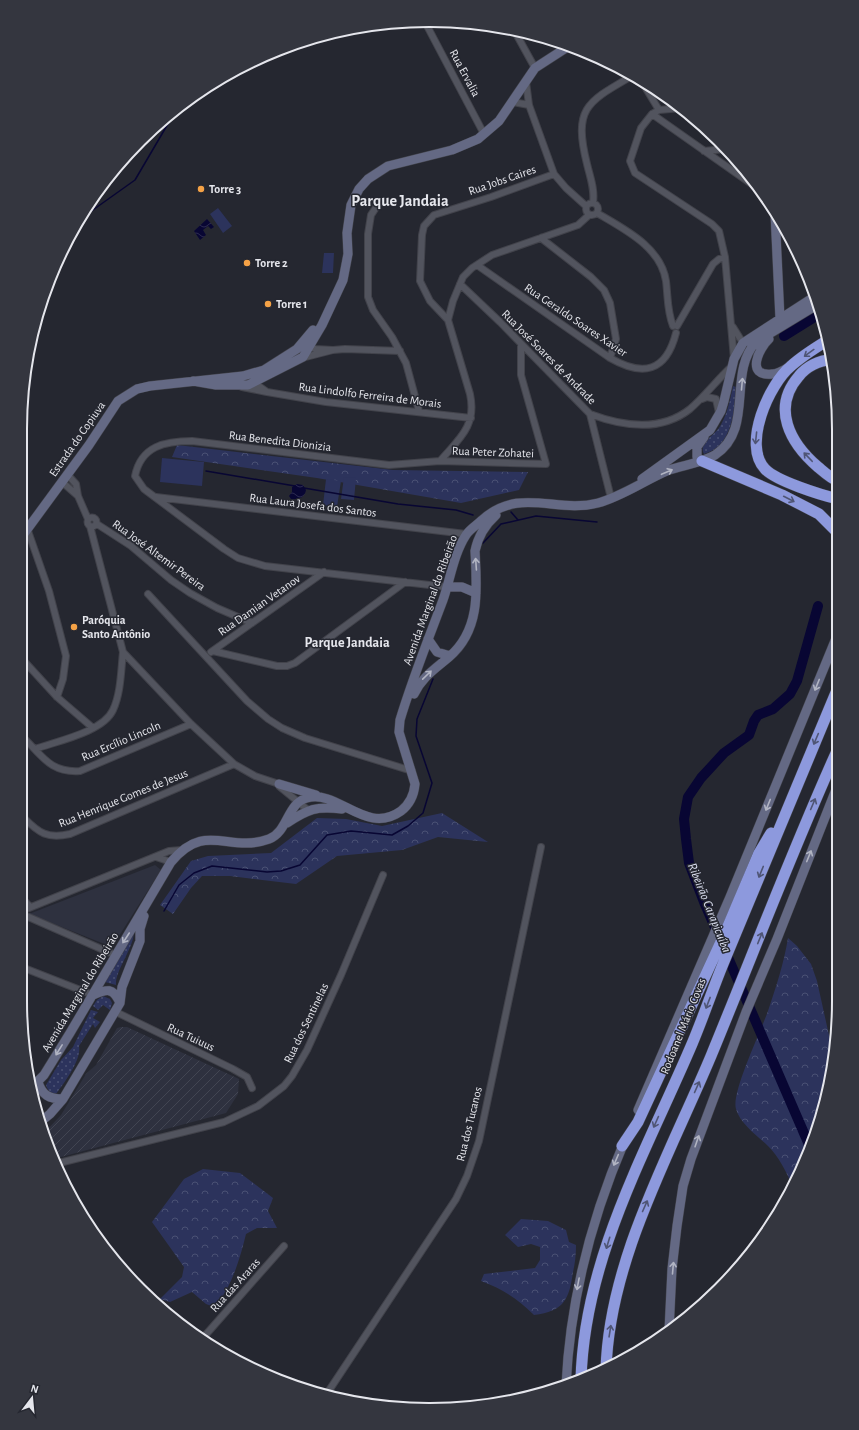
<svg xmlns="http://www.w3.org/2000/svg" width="859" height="1430" viewBox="0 0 859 1430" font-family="'Alegreya Sans',sans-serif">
<defs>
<pattern id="industrial-furrows" width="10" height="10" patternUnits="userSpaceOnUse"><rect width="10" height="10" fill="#2e313f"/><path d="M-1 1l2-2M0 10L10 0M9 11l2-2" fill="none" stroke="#424552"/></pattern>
<pattern id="grass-dots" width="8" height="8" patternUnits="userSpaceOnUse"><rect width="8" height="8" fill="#2c335c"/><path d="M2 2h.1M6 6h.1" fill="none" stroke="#4a5174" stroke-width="1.8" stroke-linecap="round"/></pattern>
<pattern id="forest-crowns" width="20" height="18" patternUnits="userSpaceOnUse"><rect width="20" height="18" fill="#2c335c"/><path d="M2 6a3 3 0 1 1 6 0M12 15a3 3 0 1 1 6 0" fill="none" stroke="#4a5174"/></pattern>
<pattern id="water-waves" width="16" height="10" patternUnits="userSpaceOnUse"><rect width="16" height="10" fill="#080633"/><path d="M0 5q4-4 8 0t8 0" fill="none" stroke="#2c2a51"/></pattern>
</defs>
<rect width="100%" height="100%" fill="#252730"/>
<!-- built -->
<path fill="#2e313f" d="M 155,865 L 161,870 L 112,947 L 29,914 Z"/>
<!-- industrial -->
<path fill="url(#industrial-furrows)" d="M 121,1027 L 127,1027 L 239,1079 L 238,1094 L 226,1113 L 57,1158 L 54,1157 L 43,1134 L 61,1115 L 86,1074 L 96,1065 L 117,1028 Z"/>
<!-- grass -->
<path fill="url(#grass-dots)" d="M 733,386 L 736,387 C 735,411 732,447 704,454 C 698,443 713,436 719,428 C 727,416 730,400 733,386 Z
M 134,933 C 132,951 115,971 116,985 L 105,982 Z
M 103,996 L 110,999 L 112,1003 L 110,1010 L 103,1005 L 98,1010 L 93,1006 L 97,1000 Z
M 91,1010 L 98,1012 L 93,1018 L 100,1022 L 95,1028 L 93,1024 L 79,1046 C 82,1059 64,1083 56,1094 C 50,1093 48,1091 46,1085 L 61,1060 L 73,1047 Z"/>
<!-- forest -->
<path fill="url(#forest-crowns)" d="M 177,445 L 393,470 L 528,472 L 519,490 L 461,503 L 317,478 L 172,457 Z
M 442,813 L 488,842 L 438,837 L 402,850 L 337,856 L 296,884 L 230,876 L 202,876 L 191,888 L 173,914 L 160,905 L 191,861 L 208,856 L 271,853 L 317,818 L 346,819 L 382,826 Z
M 788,938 L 797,946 L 811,964 L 817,981 L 834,1058 L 808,1157 L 792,1185 C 786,1171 779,1157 768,1146 C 758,1136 740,1124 736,1109 C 731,1093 761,1031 768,1011 C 776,987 784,963 788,938 Z
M 203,1169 L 240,1173 L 273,1198 L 268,1211 L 277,1228 L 257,1228 L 246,1234 C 240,1258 232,1288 214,1307 L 206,1304 L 192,1292 L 170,1302 L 160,1299 L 182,1277 L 184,1267 L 152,1222 L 184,1179 Z
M 521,1219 L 548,1221 L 566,1230 L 569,1242 L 576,1245 C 576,1255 575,1263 573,1272 C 569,1300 564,1311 534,1315 C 518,1299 503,1289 481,1281 L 484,1274 L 535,1268 L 540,1260 L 540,1247 L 531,1244 L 518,1247 L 505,1235 Z"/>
<!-- garden -->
<path fill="#2c335c" d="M 218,208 L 232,226 L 223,233 L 210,214 Z
M 324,253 L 334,253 L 333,273 L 322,273 Z
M 162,458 L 204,462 L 202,486 L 160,482 Z
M 344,477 L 356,478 L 354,500 L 341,499 Z
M 326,479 L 341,481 L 337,507 L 323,505 Z"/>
<!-- water -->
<path fill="url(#water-waves)" d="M 207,219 L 214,227 L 211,229 L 208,226 L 203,230 L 206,235 L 200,240 L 194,231 Z
M 297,484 L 303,485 L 306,490 C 305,498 297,500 291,499 L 289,496 L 292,492 L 292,487 Z"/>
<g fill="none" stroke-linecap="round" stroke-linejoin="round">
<!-- stream -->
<path stroke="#080633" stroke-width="1.5" d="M 83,217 L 135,180 L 169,122 L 186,103
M 206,471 L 295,486
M 304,488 L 398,504 L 456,510 L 473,515
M 511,512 L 518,520
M 483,543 L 501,524 L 536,516 L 597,522
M 164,911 L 179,885 L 194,873 L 212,866 L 267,872 L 281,871 L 300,865 L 327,835 L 351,831 L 392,835 L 408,826 L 423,813 L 432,783 L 416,736 L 417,719 L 433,679"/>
<!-- river -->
<path stroke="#080633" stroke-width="10" d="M 784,336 L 821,313
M 810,1147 L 704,902 L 689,863 L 686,839 L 684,819 L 688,797 L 701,778 L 724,753 L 749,735 L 754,721 L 758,715 L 773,709 L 790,694 L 797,681 L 818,606"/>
<defs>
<path id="street" d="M 425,22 L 484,134
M 514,30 L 535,68
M 526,82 L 529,105 L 554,174 L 566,188 L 586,206
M 642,82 L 659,110
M 513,102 L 529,105
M 682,108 L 659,110 L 652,114 L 641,128 L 630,161 L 635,173 L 712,224 L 719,231 L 725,257 L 734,359
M 652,114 L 760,190
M 704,151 L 726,149
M586 209a6 6 0 1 1 12 0a6 6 0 1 1-12 0Z
M 379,203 L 371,215 L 368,234 L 368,297 L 373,310 L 392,337 L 406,363 L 419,411
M 593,203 C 595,189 590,177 587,164 C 573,108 587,102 632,76
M 597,213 C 624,229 661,247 666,281 C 668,297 667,311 673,326
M 541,238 L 591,277 L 604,290 L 610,303 L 616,339 L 610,358
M 477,265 L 610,358 C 643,377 666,372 676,333
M 460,284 L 500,322 L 590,414 C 622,426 661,432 690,409 C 705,396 717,380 731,367
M 448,320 L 430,301 L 420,281 L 422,235 L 424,226 L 434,215 L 491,197 L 554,174
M 677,326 L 713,264 L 719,259 L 725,257
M 733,327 L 743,343
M 333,350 L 345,349 L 400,351
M 302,358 L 333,350 L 315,349 L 309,346
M 242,387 L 267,392 L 253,382
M 267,392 L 326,402 L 471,418
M 702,399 L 707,397 L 716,399 L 719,413
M 590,414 L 611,498
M 440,461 C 459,439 477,426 470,394 L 448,320 L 453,301 L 463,277 L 472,268 L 492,255 L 578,225 L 589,215
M 67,474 L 76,484 L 78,496 L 88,519
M 62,482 L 78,496
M 156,497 L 466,534
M87.5 522a4.5 4.5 0 1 1 9 0a4.5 4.5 0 1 1-9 0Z
M 97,524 L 131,546 L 171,580 L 190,593 L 217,608 L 252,623
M 90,526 L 123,652 L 191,724 L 234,764 L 255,776 L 282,785
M 28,531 L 49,591 L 66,656 L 63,679 L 57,697
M 447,587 L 265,566 L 238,558 L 224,549 L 144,489 L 135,476 C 141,446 165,441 192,441 L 389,465 L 440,461 L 546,464 L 521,375 L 521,346
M 148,594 L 247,701 L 268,719 L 282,728 L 305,738 L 412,771
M 213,651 L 277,666 L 287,666 L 295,663 L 405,582
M 211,652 L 324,572
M 24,661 L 57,697 L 93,728
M 24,738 C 43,757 51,773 80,771 L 191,724
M 35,749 C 57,741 103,732 113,710 C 121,693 121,670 123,652
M 280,787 L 308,810
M 24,818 C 39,833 47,839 70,834 L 234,764
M 156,857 L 171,862
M 24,900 L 30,907
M 24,910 L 169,851 L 182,850
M 24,915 L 115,955
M 24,968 L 93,995
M 116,1012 L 233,1069 L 247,1077 L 252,1088
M 55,1164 L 224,1122 L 258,1106 L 284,1086 L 292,1076 L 307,1050 L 341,975 L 383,875
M 202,1339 L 284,1246
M 326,1395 L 456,1199 L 467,1176 L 479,1141 L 541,847"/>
<path id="secondary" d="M 775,213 L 780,319
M 769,339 C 759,348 745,377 772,374 C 777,374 784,370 789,367
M 193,381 L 216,385 L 248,385 L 303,357 L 322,325 L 343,280 L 348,254 L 347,233 L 351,205 L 359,189 L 368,179 L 388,166 L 452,150 L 478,139 L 499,121 L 535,68 L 569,46
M 702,461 L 697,457 L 697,447 L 704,437
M 642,479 L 710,430 L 721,411 L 724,401 L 734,359 L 743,343 L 814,297
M 23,535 L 89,445 L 118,401 L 137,389 L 150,386 L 243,376 L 264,370 L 297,349 L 313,330
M 447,587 L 462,587 L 476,593
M 428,639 L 437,652 L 450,656
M 414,694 C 422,677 435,669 449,657 C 481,630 477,589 475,551 C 478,536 485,525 496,515
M 279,784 L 316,795
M 287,823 C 308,809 316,806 342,809
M 93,995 C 107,989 113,987 120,1003
M 38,1082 C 42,1095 49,1099 63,1099
M 31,1088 L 44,1075 L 70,1033 L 171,862 C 206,820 228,854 269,839 C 288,832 287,803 307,798 C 338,789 366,836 401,811 C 410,804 414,795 415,784 L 399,732 L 400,720 C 412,680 428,640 443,600 C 450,580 454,553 466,535 C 470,529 477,525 482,520 C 520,486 556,514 598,503 C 623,496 645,480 669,470 C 684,465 701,463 715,455 C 755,429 727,373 756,342 L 817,305
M 638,1110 L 730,897 L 837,636
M 39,1123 L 50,1114 L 63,1099 L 120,1003 L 122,987 L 140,941 L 140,929 L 144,916
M 669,1331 L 672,1269 L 677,1226 L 683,1186 L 691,1159 L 746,1012 L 777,939 L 837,787
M 566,1386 C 570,1300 591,1219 625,1140"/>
<path id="highway" d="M 828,340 C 815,348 802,356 791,366 C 769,384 742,445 765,469 C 776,481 821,495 838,499
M 831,360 C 819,360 806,367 799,376 C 771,408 790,443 818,467 C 824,472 830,478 838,481
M 702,461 L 782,495 L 819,514 L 838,533
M 622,1146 L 638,1122 L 726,931 L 759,853 L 771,833
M 606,1370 C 609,1261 670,1154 711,1056 C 753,954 792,851 837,751
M 581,1380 C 584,1259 646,1152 692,1044 C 703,1018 712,991 723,964 C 760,873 799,782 837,690"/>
</defs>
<!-- street casing -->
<use href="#street" stroke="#42434b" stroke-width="8"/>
<!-- secondary casing -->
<use href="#secondary" stroke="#42434b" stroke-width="10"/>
<!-- highway casing -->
<use href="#highway" stroke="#42434b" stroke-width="12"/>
<!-- street -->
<use href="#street" stroke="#52545e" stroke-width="6"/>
<!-- secondary -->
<use href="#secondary" stroke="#646984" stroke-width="9"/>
<!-- highway -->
<use href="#highway" stroke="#8d99dd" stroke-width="11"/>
</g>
<!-- one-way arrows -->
<defs><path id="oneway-shaft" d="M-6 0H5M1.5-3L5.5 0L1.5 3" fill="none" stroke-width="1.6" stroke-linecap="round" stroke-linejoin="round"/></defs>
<g stroke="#4f5575">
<use href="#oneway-shaft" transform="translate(809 353) rotate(144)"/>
<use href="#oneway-shaft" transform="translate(756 438) rotate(96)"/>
<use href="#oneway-shaft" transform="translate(808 457) rotate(-134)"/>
<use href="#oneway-shaft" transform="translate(789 499) rotate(27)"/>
<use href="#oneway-shaft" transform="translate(816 739) rotate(113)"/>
<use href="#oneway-shaft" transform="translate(813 804) rotate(-67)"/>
<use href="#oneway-shaft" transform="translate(761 872) rotate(112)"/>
<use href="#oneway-shaft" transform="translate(760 938) rotate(-68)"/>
<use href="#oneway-shaft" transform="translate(708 1003) rotate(111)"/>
<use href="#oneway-shaft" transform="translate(697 1087) rotate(-66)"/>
<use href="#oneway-shaft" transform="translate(656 1122) rotate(114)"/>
<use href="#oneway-shaft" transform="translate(645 1206) rotate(-66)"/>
<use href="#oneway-shaft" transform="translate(608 1243) rotate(107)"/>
<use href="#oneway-shaft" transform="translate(610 1331) rotate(-81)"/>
</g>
<g stroke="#b1b4c2">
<use href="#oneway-shaft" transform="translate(742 384) rotate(-85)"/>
<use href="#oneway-shaft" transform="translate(667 472) rotate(-23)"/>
<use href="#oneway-shaft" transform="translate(476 564) rotate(-94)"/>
<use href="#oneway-shaft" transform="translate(427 675) rotate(-44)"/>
<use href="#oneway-shaft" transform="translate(817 685) rotate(112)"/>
<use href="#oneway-shaft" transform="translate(768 805) rotate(112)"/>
<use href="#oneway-shaft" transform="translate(809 856) rotate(-68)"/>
<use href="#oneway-shaft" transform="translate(126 938) rotate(123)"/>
<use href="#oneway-shaft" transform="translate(59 1050) rotate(122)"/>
<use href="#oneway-shaft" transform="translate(697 1141) rotate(-71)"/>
<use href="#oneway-shaft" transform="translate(616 1160) rotate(113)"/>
<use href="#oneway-shaft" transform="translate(673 1268) rotate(-85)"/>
<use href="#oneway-shaft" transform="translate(578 1284) rotate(101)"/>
</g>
<!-- markers -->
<g fill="#f5a246" stroke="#252730" stroke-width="1.5">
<circle cx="201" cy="189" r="4"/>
<circle cx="247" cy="263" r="4"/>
<circle cx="268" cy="304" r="4"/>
<circle cx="74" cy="627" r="4"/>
</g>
<g text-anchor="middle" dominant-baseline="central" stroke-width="3" stroke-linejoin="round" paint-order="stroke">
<!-- street labels -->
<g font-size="12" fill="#e5e6ec" stroke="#252730">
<text transform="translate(465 73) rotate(62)">Rua Ervalia</text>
<text transform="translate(502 180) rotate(-19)">Rua Jobs Caires</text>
<text transform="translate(576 320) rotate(34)">Rua Geraldo Soares Xavier</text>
<text transform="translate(549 357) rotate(45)">Rua José Soares de Andrade</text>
<text transform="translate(370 395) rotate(7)">Rua Lindolfo Ferreira de Morais</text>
<text transform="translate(77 439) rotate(-55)">Estrada do Copiuva</text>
<text transform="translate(280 441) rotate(7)">Rua Benedita Dionizia</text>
<text transform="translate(493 452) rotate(2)">Rua Peter Zohatei</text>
<text transform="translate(313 505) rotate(7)">Rua Laura Josefa dos Santos</text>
<text transform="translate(159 555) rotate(36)">Rua José Altemir Pereira</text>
<text transform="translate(430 600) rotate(-70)">Avenida Marginal do Ribeirão</text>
<text transform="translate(259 605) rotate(-35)">Rua Damian Vetanov</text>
<text transform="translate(121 741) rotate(-23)">Rua Ercílio Lincoln</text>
<text transform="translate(123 798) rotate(-22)">Rua Henrique Gomes de Jesus</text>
<text transform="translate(80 992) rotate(-59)">Avenida Marginal do Ribeirão</text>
<text transform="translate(306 1023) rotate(-64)">Rua dos Sentinelas</text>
<text transform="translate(683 1026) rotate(-68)">Rodoanel Mário Covas</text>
<text transform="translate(191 1037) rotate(25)">Rua Tuiuus</text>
<text transform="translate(469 1124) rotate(-76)">Rua dos Tucanos</text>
<text transform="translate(235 1285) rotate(-48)">Rua das Araras</text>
</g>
<!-- poi labels -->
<g font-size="12" font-weight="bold" fill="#e5e6ec" stroke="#252730" text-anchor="start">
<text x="209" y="189">Torre 3</text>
<text x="255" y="263">Torre 2</text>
<text x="276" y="304">Torre 1</text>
<text x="82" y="620">Paróquia<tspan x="82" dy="14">Santo Antônio</tspan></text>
</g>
<!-- water labels -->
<g font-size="13" font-style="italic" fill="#dee2f3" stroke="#252730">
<text transform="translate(709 908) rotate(68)">Ribeirão Carapicuíba</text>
</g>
<!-- quarter labels -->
<g font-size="14" font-weight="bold" fill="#e5e6ec" stroke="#252730">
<text x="347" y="643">Parque Jandaia</text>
</g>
<!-- district labels -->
<g font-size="16" font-weight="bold" fill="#e5e6ec" stroke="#252730">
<text x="400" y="201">Parque Jandaia</text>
</g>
</g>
<!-- crop -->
<path d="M0 0H859V1430H0ZM429 27H430A402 402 0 0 1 832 429V1001A402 402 0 0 1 430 1403H429A402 402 0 0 1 27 1001V429A402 402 0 0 1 429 27Z" fill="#34363f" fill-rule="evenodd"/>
<path fill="none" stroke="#e5e6ec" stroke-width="2" d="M429 27H430A402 402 0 0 1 832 429V1001A402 402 0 0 1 430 1403H429A402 402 0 0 1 27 1001V429A402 402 0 0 1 429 27Z"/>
<!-- north arrow -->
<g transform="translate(32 1398) rotate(16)" stroke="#252730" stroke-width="3" paint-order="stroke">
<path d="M0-3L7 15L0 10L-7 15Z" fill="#e5e6ec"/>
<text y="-6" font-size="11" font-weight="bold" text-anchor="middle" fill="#e5e6ec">N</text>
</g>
</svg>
